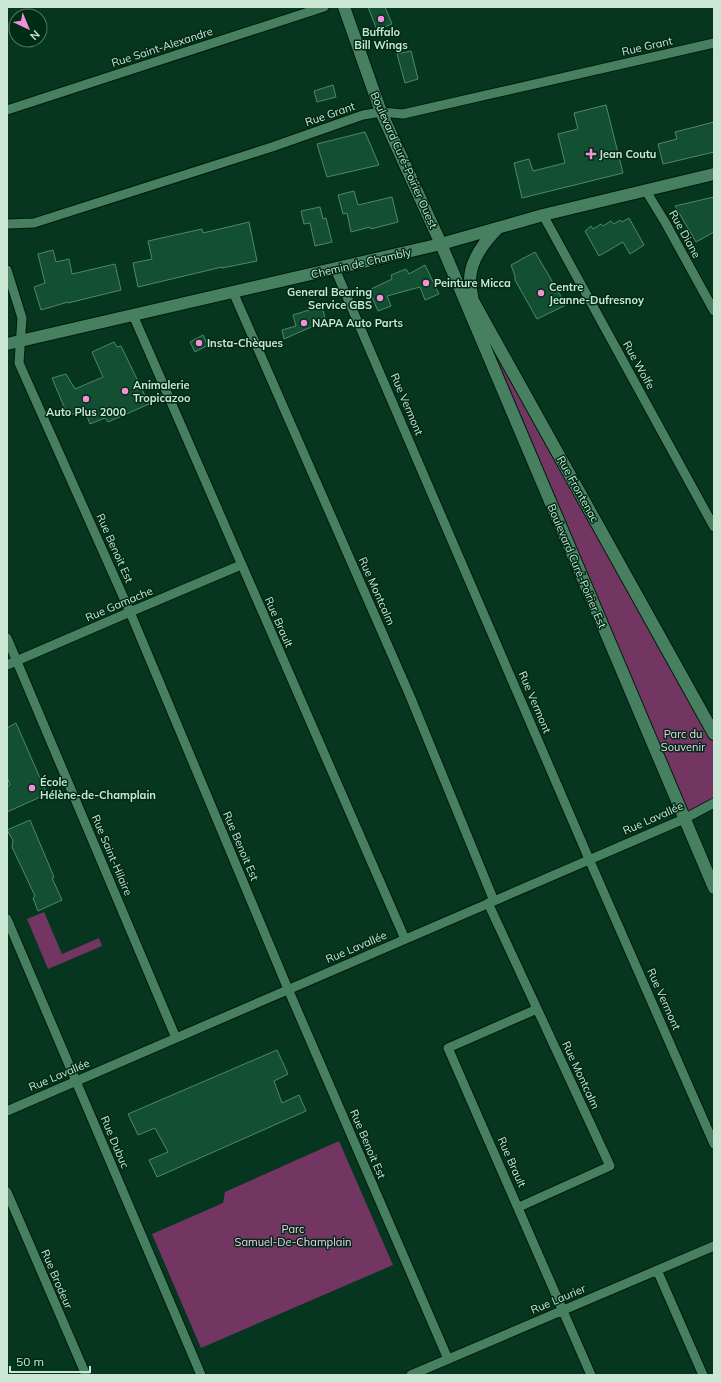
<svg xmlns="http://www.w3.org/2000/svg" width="721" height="1382" viewBox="0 0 721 1382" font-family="Mulish,sans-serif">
<rect width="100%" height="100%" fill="#063520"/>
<!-- green -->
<path fill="#733663" d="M 441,244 L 714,734 L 714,803 L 684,819 Z
M 44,912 L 62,954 L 99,938 L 102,946 L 48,969 L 27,919 Z
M 339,1141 L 393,1265 L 201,1348 L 152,1234 L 223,1203 L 225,1192 Z"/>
<!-- building -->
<path fill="#134f33" stroke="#4f8869" d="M 368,7 L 385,7 L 392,24 L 377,30 Z
M 411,51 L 418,79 L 405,83 L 397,54 Z
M 333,85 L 336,97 L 317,102 L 314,91 Z
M 606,105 L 623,173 L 522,198 L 514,163 L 529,159 L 533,171 L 565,163 L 558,134 L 578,129 L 574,113 Z
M 714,122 L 714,152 L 663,164 L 658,144 L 677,139 L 675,132 Z
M 365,132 L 379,165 L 327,177 L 317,144 Z
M 354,191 L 358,205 L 392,197 L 398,222 L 371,229 L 370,227 L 351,232 L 347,213 L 343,214 L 338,195 Z
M 714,197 L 714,232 L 696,242 L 675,206 Z
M 320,207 L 323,219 L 326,218 L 332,242 L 315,246 L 310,223 L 304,224 L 301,211 Z
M 629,218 L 644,245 L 630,254 L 623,242 L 599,256 L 585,231 L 591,226 L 593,229 L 601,224 L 603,226 L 611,221 L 614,224 L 620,220 L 622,222 Z
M 249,222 L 257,261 L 222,268 L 222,267 L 138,287 L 133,263 L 152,259 L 148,241 L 202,229 L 203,233 Z
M 53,250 L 56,262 L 69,259 L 72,274 L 115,264 L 121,290 L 68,303 L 68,302 L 41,310 L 34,287 L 45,283 L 38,254 Z
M 535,252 L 566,305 L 537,319 L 515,280 L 515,276 L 511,265 Z
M 425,265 L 439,294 L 425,300 L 420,287 L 387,296 L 391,306 L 378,311 L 369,290 L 392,279 L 391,275 L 406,269 L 409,274 Z
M 322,306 L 326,322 L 318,324 L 284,339 L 282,330 L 296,326 L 293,315 Z
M 203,335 L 208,345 L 195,352 L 190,342 Z
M 114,342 L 117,347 L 121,346 L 149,404 L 108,422 L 105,418 L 90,424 L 84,409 L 68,416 L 52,378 L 66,374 L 75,389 L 103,377 L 92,352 Z
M 16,723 L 47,794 L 7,812 L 7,787 L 10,785 L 7,777 L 7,728 Z
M 30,820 L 54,877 L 52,878 L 62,900 L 38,911 L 33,898 L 35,896 L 12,847 L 13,840 L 7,830 Z
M 277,1050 L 288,1074 L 274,1081 L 282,1103 L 299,1095 L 306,1111 L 157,1177 L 149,1160 L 168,1152 L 155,1128 L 138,1135 L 128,1114 Z"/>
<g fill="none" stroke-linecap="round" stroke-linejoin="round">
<defs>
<path id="minor" d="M 7,110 L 324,7
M 646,191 L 665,222 L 714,311
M 543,215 L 714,527
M 7,224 L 34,223 L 272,147 L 363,115 L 381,112 L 403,114 L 714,43
M 335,269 L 589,859 L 714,1144
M 7,270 L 22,318 L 19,363 L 130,612 L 288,989 L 448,1359
M 233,292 L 410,696 L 494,901
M 133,315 L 405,939
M 7,638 L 176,1038
M 7,665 L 130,612 L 241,565
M 488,903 L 610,1166 L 519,1207
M 7,919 L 201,1375
M 537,1009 L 448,1048 L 591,1375
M 7,1111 L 684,819 L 714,803
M 7,1192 L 86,1375
M 657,1270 L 703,1375
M 411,1375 L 714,1246"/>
<path id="secondary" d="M 344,7 L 381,112 L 441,244 L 714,888
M 472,299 L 714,734
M 473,302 C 472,296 471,289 470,283 C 469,262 484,242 498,228
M 7,344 L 441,244 L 543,215 L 714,174"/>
</defs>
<!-- minor casing -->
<use href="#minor" stroke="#001b0c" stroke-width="11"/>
<!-- secondary casing -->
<use href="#secondary" stroke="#001b0c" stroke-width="14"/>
<!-- minor -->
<use href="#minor" stroke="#478061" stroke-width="9"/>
<!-- secondary -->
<use href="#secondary" stroke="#478061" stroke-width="12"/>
</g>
<!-- markers -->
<g fill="#f291d6" stroke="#002b17" stroke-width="1.5">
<circle cx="381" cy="19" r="4"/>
<path d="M589 148h4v4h4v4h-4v4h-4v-4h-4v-4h4z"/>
<circle cx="426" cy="283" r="4"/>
<circle cx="541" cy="293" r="4"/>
<circle cx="380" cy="298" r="4"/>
<circle cx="304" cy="323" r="4"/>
<circle cx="199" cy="343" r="4"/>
<circle cx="125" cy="391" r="4"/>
<circle cx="86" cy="399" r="4"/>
<circle cx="32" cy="788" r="4"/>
</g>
<g text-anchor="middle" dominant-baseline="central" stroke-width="3" stroke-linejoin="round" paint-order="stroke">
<!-- poi labels -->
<g font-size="11" font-weight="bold" fill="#cae7d5" stroke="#002b17" text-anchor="start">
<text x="381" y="32" text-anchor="middle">Buffalo<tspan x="381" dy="13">Bill Wings</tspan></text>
<text x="599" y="154">Jean Coutu</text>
<text x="434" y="283">Peinture Micca</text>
<text x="549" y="287">Centre<tspan x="549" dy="13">Jeanne-Dufresnoy</tspan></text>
<text x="372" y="292" text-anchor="end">General Bearing<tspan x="372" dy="13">Service GBS</tspan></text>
<text x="312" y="323">NAPA Auto Parts</text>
<text x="207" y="343">Insta-Chèques</text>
<text x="133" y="385">Animalerie<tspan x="133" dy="13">Tropicazoo</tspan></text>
<text x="86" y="412" text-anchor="middle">Auto Plus 2000</text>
<text x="40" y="782">École<tspan x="40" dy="13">Hélène-de-Champlain</tspan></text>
</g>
<!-- street labels -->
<g font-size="11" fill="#cae7d5" stroke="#002b17">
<text transform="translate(647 46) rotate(-13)">Rue Grant</text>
<text transform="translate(162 47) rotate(-18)">Rue Saint-Alexandre</text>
<text transform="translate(330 114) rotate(-19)">Rue Grant</text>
<text transform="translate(404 160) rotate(66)">Boulevard Curé-Poirier Ouest</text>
<text transform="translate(685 234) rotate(61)">Rue Diane</text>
<text transform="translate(361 263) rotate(-13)">Chemin de Chambly</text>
<text transform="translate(639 365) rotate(61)">Rue Wolfe</text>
<text transform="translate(407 404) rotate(67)">Rue Vermont</text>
<text transform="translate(578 489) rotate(61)">Rue Frontenac</text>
<text transform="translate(115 548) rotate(66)">Rue Benoit Est</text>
<text transform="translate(577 566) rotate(67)">Boulevard Curé-Poirier Est</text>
<text transform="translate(377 591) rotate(66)">Rue Montcalm</text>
<text transform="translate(119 604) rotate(-23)">Rue Gamache</text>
<text transform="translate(279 622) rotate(66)">Rue Brault</text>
<text transform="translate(535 702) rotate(67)">Rue Vermont</text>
<text transform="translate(653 818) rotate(-24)">Rue Lavallée</text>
<text transform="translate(241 846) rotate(67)">Rue Benoit Est</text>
<text transform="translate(112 855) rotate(67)">Rue Saint-Hilaire</text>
<text transform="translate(356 947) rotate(-23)">Rue Lavallée</text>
<text transform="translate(664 999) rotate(66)">Rue Vermont</text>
<text transform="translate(59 1075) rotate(-23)">Rue Lavallée</text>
<text transform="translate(581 1075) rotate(65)">Rue Montcalm</text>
<text transform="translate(115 1142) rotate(67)">Rue Dubuc</text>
<text transform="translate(368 1144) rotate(67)">Rue Benoit Est</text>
<text transform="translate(512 1162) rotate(66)">Rue Brault</text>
<text transform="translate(57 1279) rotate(67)">Rue Brodeur</text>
<text transform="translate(558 1299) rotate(-23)">Rue Laurier</text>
</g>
<!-- park labels -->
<g font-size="11" fill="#f7cfea" stroke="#002b17">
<text x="683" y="734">Parc du<tspan x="683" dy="13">Souvenir</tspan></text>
<text x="293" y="1229">Parc<tspan x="293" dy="13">Samuel-De-Champlain</tspan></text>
</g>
</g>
<!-- border -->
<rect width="721" height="1382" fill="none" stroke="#cae7d5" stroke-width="16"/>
<!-- north arrow -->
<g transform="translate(28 28) rotate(136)"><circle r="19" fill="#002b17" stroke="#517663"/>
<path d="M0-3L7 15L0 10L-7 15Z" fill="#f291d6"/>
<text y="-6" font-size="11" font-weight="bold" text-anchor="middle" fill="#cae7d5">N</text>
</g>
<!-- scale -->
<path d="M10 1366v6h80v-6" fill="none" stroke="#cae7d5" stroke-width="2"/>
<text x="16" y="1366" font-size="12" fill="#cae7d5" stroke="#002b17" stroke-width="3" paint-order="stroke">50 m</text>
</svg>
